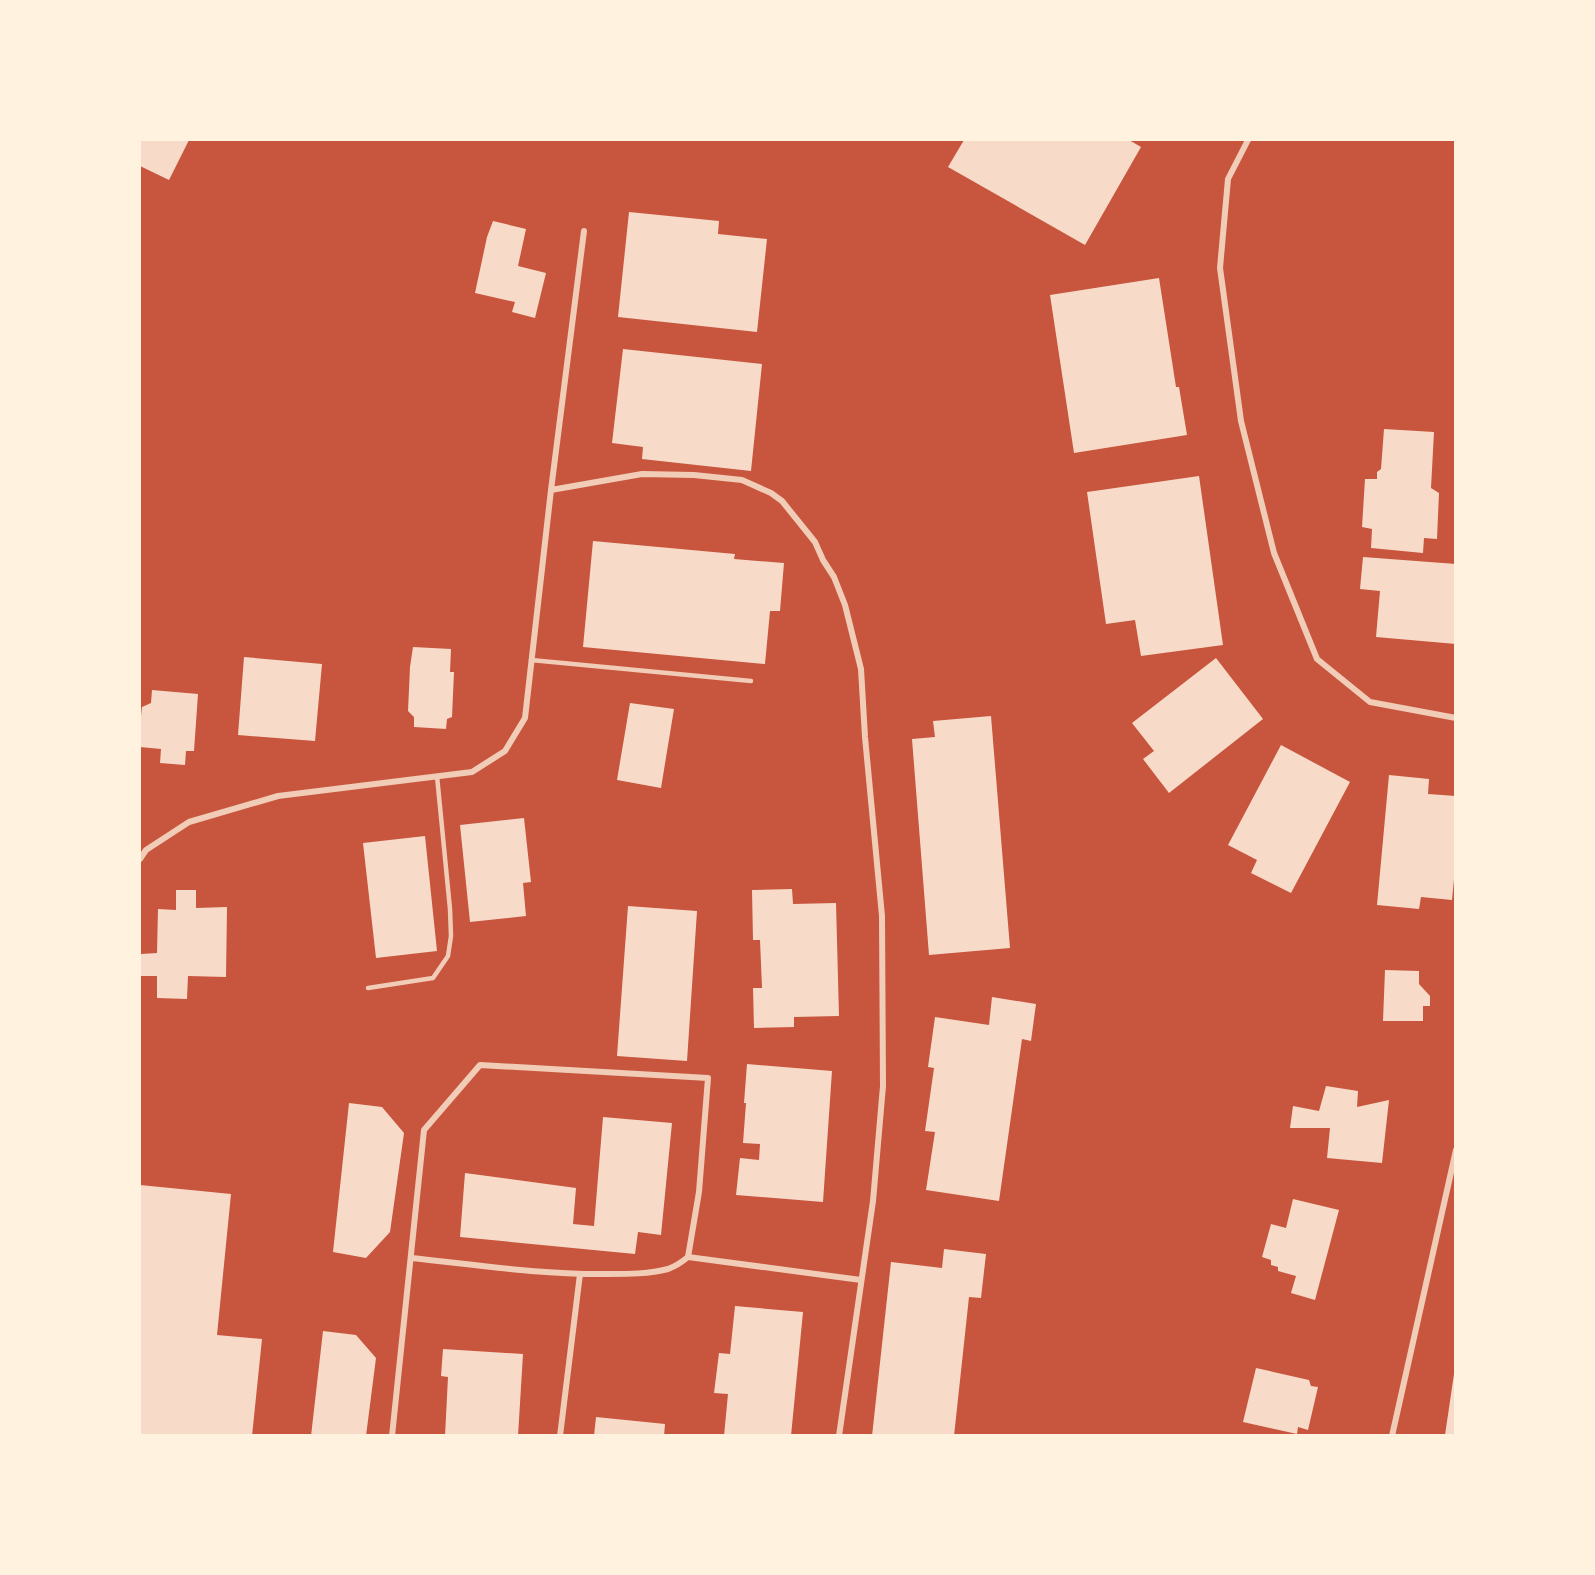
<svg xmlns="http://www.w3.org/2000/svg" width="1595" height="1575" viewBox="0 0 1595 1575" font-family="Jost,sans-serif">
<rect width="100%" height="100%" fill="#c8553d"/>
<!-- building -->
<path fill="#f7dbc8" d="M 140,140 L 189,140 L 169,180 L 140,166 Z
M 964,140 L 1129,140 L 1141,147 L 1085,245 L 948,167 Z
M 629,212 L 719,221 L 718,234 L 767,239 L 757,332 L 618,317 Z
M 493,221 L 526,229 L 518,266 L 546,273 L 535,318 L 512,312 L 515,302 L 475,293 L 487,237 Z
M 1159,278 L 1176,387 L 1179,387 L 1187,435 L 1074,453 L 1050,295 Z
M 623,349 L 762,364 L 751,471 L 642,459 L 643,447 L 612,443 Z
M 1384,429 L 1434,432 L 1431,488 L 1439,493 L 1437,539 L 1424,538 L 1423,553 L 1371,548 L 1372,529 L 1362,527 L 1365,479 L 1377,479 L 1377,472 L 1381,469 Z
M 1199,476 L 1223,645 L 1141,656 L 1135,620 L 1106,624 L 1087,492 Z
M 593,541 L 735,554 L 734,559 L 784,563 L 780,611 L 770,611 L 765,664 L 583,647 Z
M 1363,557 L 1456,564 L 1456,644 L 1376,637 L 1380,591 L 1360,589 Z
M 413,647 L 451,649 L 450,672 L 454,672 L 452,717 L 447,719 L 446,729 L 414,727 L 414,717 L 408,711 L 410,667 Z
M 244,657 L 322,664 L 315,741 L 238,735 Z
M 1216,658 L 1263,719 L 1169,793 L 1143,759 L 1154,751 L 1132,723 Z
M 152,690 L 198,694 L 194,751 L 186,751 L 185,765 L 160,763 L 161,749 L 140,747 L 140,725 L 142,707 L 151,703 Z
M 630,703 L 674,709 L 661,788 L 617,780 Z
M 991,716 L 1010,948 L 929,955 L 912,739 L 935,737 L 933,721 Z
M 1281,745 L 1350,782 L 1291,893 L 1251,873 L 1257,860 L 1228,845 Z
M 1389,775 L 1429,779 L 1428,794 L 1456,796 L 1456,858 L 1452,900 L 1421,897 L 1419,909 L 1377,905 Z
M 524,818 L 531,882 L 523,883 L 526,916 L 470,922 L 460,825 Z
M 425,836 L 437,951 L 376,958 L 363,843 Z
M 792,889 L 793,904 L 836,903 L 839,1016 L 794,1017 L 794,1027 L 754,1028 L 753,988 L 762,988 L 760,940 L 753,940 L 752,890 Z
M 176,890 L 196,890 L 196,908 L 227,907 L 226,977 L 188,976 L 187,999 L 157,998 L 157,976 L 140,976 L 141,954 L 157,953 L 158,909 L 176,910 Z
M 628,906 L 697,911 L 687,1061 L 617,1056 Z
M 1385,970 L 1419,971 L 1419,984 L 1430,996 L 1430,1006 L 1423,1006 L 1423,1021 L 1383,1021 Z
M 992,997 L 1036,1004 L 1031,1041 L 1022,1039 L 999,1201 L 926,1190 L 935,1132 L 925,1131 L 934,1068 L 928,1067 L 935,1017 L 989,1025 Z
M 747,1064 L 832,1071 L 823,1202 L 736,1195 L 740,1158 L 759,1160 L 760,1144 L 743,1143 L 746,1103 L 744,1103 Z
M 1326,1086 L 1358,1091 L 1357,1107 L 1389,1100 L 1382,1163 L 1327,1158 L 1330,1128 L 1290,1128 L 1293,1106 L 1319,1111 Z
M 349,1103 L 382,1107 L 404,1133 L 390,1232 L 366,1258 L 333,1252 Z
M 603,1117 L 672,1123 L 661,1235 L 638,1232 L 635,1254 L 460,1237 L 465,1173 L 576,1188 L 573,1224 L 594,1226 Z
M 140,1185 L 231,1194 L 217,1335 L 262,1339 L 252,1436 L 140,1436 Z
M 1293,1199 L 1339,1210 L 1315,1300 L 1291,1293 L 1296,1276 L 1278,1271 L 1278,1267 L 1271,1265 L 1271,1260 L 1262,1257 L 1271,1224 L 1286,1228 Z
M 944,1249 L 986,1254 L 981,1298 L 969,1297 L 954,1436 L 872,1436 L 891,1262 L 942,1268 Z
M 735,1306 L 803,1312 L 791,1436 L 724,1436 L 728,1394 L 714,1393 L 719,1353 L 730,1354 Z
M 323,1331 L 356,1335 L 376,1358 L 366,1436 L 311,1436 Z
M 443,1349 L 523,1354 L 518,1436 L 445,1436 L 448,1377 L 441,1376 Z
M 1256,1368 L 1309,1380 L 1311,1386 L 1318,1387 L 1308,1430 L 1298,1427 L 1297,1434 L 1243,1422 Z
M 1454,1374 L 1456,1375 L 1456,1436 L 1449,1436 L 1445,1435 Z
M 596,1417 L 665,1424 L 664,1436 L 594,1436 Z"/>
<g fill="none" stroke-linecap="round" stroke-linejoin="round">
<!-- service -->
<path stroke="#f1ccb7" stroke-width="4.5" d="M 531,660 L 751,681
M 368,988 L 433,978 L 448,956 L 451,936 L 450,909 L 437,776"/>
<!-- minor -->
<path stroke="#f1ccb7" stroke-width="6" d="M 1248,140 L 1228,179 L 1220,268 L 1241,421 L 1274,553 L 1317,659 L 1370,702 L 1456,718
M 551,490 L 642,474 L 694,475 L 742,480 L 771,493 L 782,501 L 815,542 L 823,560 L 834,577 L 845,605 L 861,669 L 865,737 L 882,916 L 883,1086 L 873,1201 L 839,1436
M 140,859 L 146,850 L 189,822 L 278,796 L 472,772 L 505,751 L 525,718 L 551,490 L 584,231
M 688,1257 L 861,1280
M 392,1436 L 424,1130 L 480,1065 L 708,1078 L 699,1192 L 688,1257 C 682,1262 676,1266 668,1269 C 649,1274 628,1274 609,1274 C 542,1275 477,1265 411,1258
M 560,1436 L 580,1274
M 1392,1436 L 1456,1150"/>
</g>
<!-- border -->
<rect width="1595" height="1575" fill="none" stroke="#fff3e0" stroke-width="282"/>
</svg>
